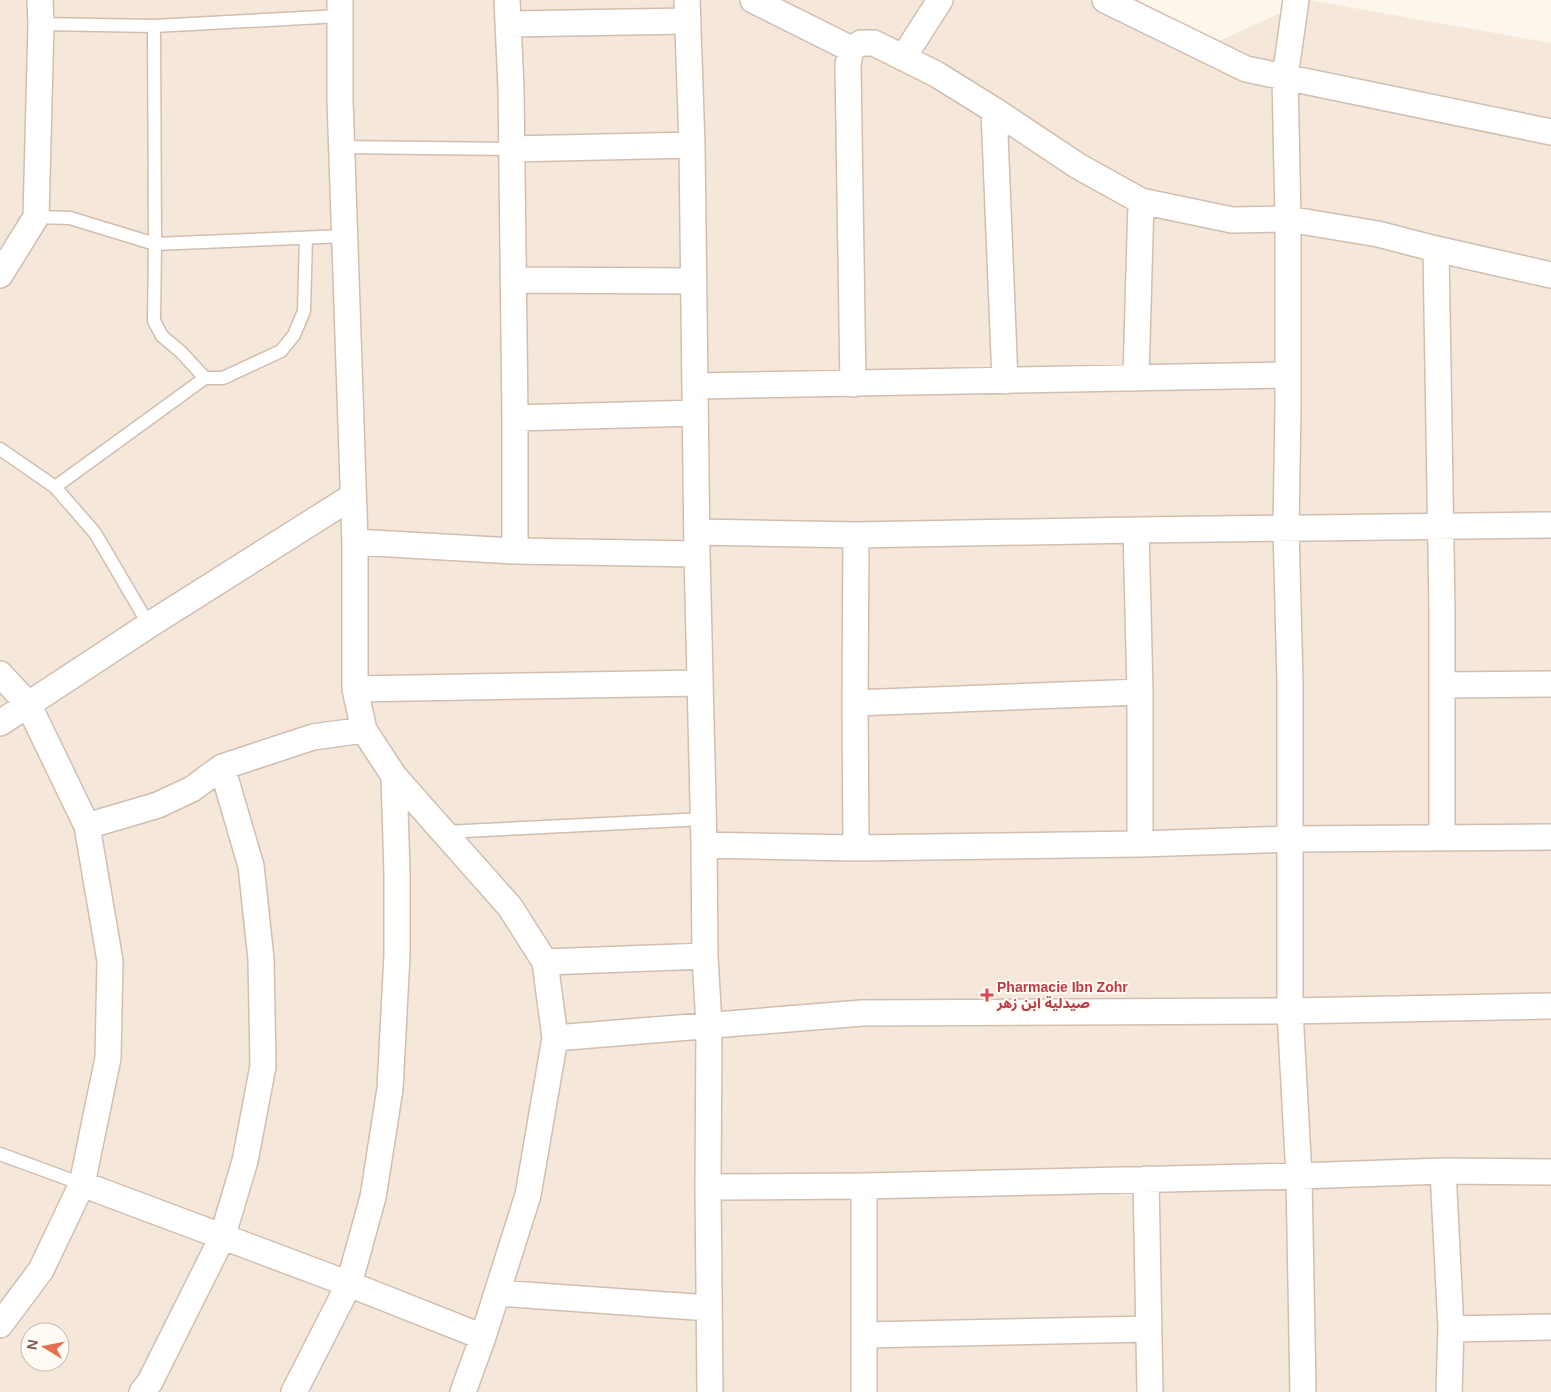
<svg xmlns="http://www.w3.org/2000/svg" width="1551" height="1392" viewBox="0 0 1551 1392" font-family="Helvetica,'Noto Sans Arabic',sans-serif">
<rect width="100%" height="100%" fill="#fdf6ec"/>
<!-- residential -->
<path fill="#f5e8da" fill-rule="evenodd" d="M 0,0 L 1115,0 L 1197,51 L 1309,0 L 1551,43 L 1551,1392 L 0,1392 ZM 30,1332 L 60,1332 L 60,1362 L 30,1362 Z"/>
<g fill="none" stroke-linecap="round" stroke-linejoin="round">
<defs>
<path id="lane" d="M 41,24 L 154,26 L 340,16
M 342,147 L 512,149
M 36,217 L 70,218 L 155,244 L 345,236
M 205,378 L 223,378 L 281,351 L 294,335 L 304,311 L 306,238
M 0,449 L 55,487 L 95,533 L 149,625
M 55,487 L 205,378 L 181,352 L 162,336 L 154,321 L 155,244 L 154,26
M 444,832 L 704,819
M 0,1154 L 82,1184"/>
<path id="street" d="M 340,0 L 340,99 L 355,542 L 355,689 L 364,730 L 394,776 L 510,907 L 545,962 L 555,1038 L 528,1195 L 483,1337 L 463,1392
M 507,0 L 511,88 L 515,418 L 515,551
M 687,0 L 692,145 L 697,554 L 704,845 L 705,956 L 709,1025 L 708,1187 L 710,1392
M 753,0 L 851,49
M 1105,0 L 1246,69 L 1551,132
M 1296,0 L 1285,77 L 1288,219 L 1288,407 L 1286,528 L 1290,683 L 1290,1011 L 1299,1176 L 1303,1392
M 509,24 L 688,21
M 903,58 L 940,0
M 994,110 L 1005,381
M 512,149 L 692,145
M 1436,249 L 1442,610 L 1442,837
M 0,275 L 36,217 L 41,24 L 40,0
M 514,280 L 694,281
M 1136,378 L 1141,201
M 853,384 L 848,65 L 851,49 L 861,43 L 874,43 L 936,74 L 994,110 L 1078,166 L 1141,201 L 1232,220 L 1288,219 L 1378,234 L 1436,249 L 1551,275
M 695,386 L 1288,375
M 515,418 L 695,413
M 1136,530 L 1140,692 L 1140,844
M 697,532 L 856,535 L 1136,530 L 1551,525
M 856,535 L 855,703 L 856,848
M 355,542 L 515,551 L 697,554
M 0,674 L 28,704 L 87,826 L 110,961 L 108,1058 L 82,1184 L 41,1270 L 0,1325
M 1443,685 L 1551,684
M 355,689 L 700,683
M 855,703 L 1140,692
M 0,723 L 149,625 L 353,496
M 87,826 L 158,805 L 192,789 L 222,767 L 313,737 L 364,730
M 704,845 L 856,848 L 1140,844 L 1291,839 L 1551,837
M 545,962 L 705,956
M 555,1038 L 862,1013 L 1290,1011 L 1551,1006
M 1443,1171 L 1451,1329 L 1449,1392
M 1146,1179 L 1150,1392
M 82,1184 L 349,1284 L 483,1337
M 864,1186 L 864,1392
M 708,1187 L 864,1186 L 1299,1176 L 1443,1171 L 1551,1172
M 497,1293 L 709,1308
M 1451,1329 L 1551,1327
M 864,1335 L 1148,1329
M 142,1392 L 150,1382 L 222,1238 L 245,1161 L 263,1066 L 261,959 L 251,866 L 222,767
M 294,1392 L 349,1284 L 373,1197 L 390,1089 L 397,955 L 397,873 L 394,776"/>
</defs>
<!-- lane casing -->
<use href="#lane" stroke="#d1beb0" stroke-width="15"/>
<!-- street casing -->
<use href="#street" stroke="#d1beb0" stroke-width="28"/>
<!-- lane -->
<use href="#lane" stroke="#fff" stroke-width="12"/>
<!-- street -->
<use href="#street" stroke="#fff" stroke-width="25"/>
</g>
<!-- markers -->
<path fill="#e0444e" stroke="#fffaf3" stroke-width="2" d="M984.5 987.5h5v5h5v5h-5v5h-5v-5h-5v-5h5z"/>
<g text-anchor="middle" dominant-baseline="central" stroke-width="4" stroke-linejoin="round" paint-order="stroke">
<!-- health labels -->
<g font-size="14" font-weight="bold" fill="#be3a42" stroke="#fffaf3" text-anchor="start">
<text x="997" y="987">Pharmacie Ibn Zohr<tspan x="997" dy="16">صيدلية ابن زهر</tspan></text>
</g>
</g>
<!-- north arrow -->
<g transform="translate(45 1347) rotate(280)"><circle r="24" fill="#fffaf3" stroke="#cabbb1"/>
<path d="M0-4L9 19L0 12L-9 19Z" fill="#e76f51"/>
<text y="-8" font-size="14" font-weight="bold" text-anchor="middle" fill="#7a5c4d">N</text>
</g>
</svg>
